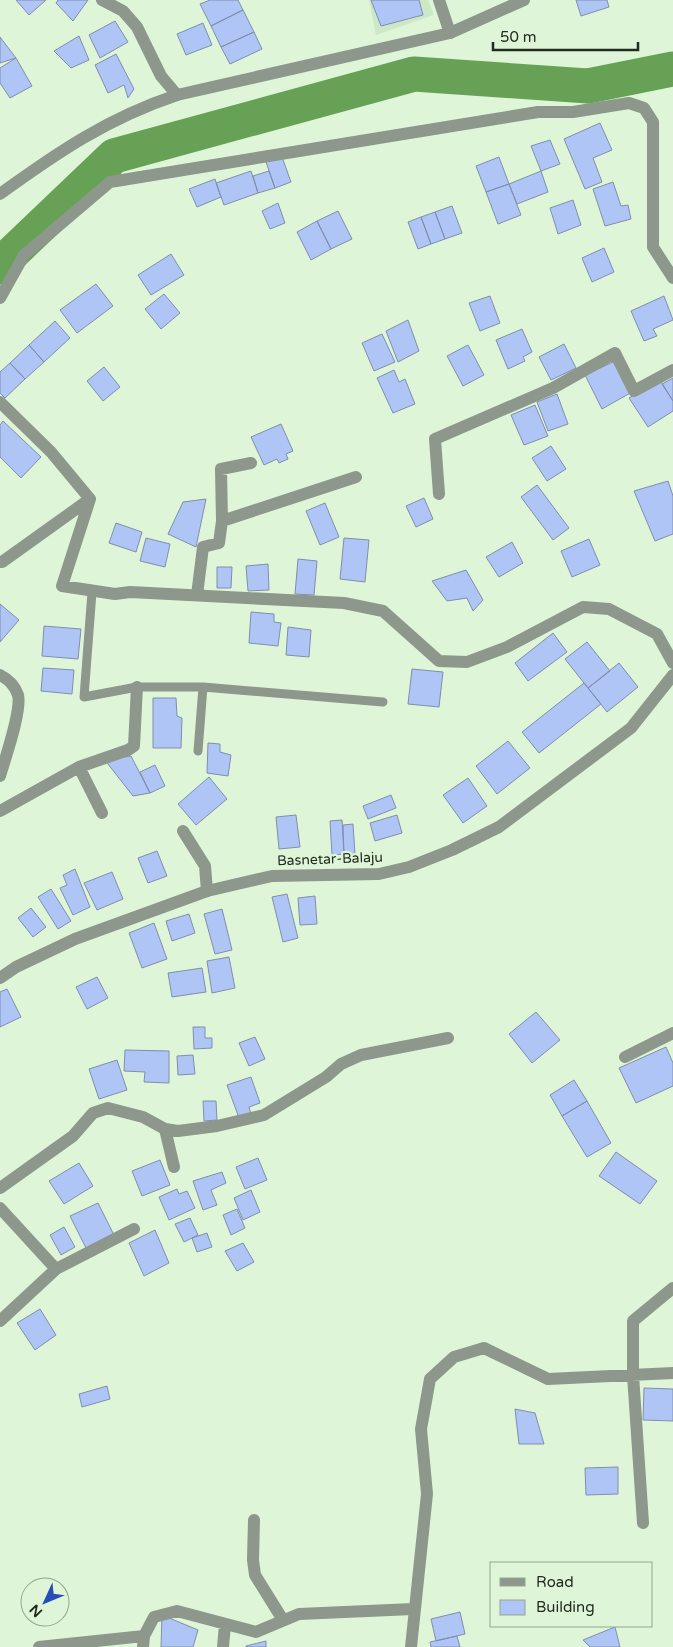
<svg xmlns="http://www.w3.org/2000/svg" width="673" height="1647" viewBox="0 0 673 1647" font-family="'Varela Round',sans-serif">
<rect width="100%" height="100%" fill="#def6d7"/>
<!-- built -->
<path fill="#cce8c5" d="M 369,0 L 428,0 L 434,15 L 376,35 Z"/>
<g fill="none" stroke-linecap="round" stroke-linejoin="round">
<!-- river -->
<path stroke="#66a156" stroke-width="35" d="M 0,267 L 5,260 L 114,156 L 414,74 L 588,86 L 673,69"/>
</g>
<!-- building -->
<path fill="#aec5f6" stroke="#808eac" d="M 16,0 L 46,0 L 29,15 Z
M 58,0 L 88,0 L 73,21 L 56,3 Z
M 210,0 L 238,0 L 243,10 L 211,26 L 200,4 Z
M 371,0 L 419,0 L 423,15 L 381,26 Z
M 576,0 L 607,0 L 609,7 L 581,16 Z
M 243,10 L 254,32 L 221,47 L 211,26 Z
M 115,21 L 128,42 L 100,58 L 89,35 Z
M 203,23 L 212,45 L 186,55 L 177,34 Z
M 254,32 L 262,49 L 230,64 L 221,47 Z
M 79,36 L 89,60 L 71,68 L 54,51 Z
M 0,37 L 16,58 L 0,63 Z
M 116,54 L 134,89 L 128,98 L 124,85 L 108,93 L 95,65 Z
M 16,58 L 32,86 L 10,98 L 0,83 L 0,68 Z
M 600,123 L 612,150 L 593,158 L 602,182 L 585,189 L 564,139 Z
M 550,140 L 560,164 L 541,171 L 531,146 Z
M 282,157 L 291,182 L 275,188 L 266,162 Z
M 499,157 L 509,184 L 486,192 L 476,166 Z
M 251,171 L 258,193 L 224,205 L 216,183 Z
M 269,171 L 275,188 L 258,193 L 253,176 Z
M 541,171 L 548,192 L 517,204 L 509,184 Z
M 215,179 L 221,197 L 197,207 L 189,189 Z
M 613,182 L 621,206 L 628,205 L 631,219 L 605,226 L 593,189 Z
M 509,184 L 521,215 L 498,224 L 486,192 Z
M 573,200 L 581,225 L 558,234 L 550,208 Z
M 278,203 L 285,223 L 270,229 L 262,211 Z
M 452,206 L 462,233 L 445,239 L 435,212 Z
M 338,211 L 352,239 L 331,249 L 317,221 Z
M 435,212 L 445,239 L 431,244 L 421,217 Z
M 421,217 L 431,244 L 418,249 L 408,222 Z
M 317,221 L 331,249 L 311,260 L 297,232 Z
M 604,248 L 614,272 L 592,282 L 582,258 Z
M 171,254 L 184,275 L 151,295 L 138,275 Z
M 96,284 L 113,306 L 77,333 L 60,310 Z
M 164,294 L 180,313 L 161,329 L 145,309 Z
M 490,296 L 500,323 L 480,331 L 469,303 Z
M 664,296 L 673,320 L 653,329 L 657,336 L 644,341 L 631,311 Z
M 408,320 L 419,351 L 398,362 L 386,331 Z
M 55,321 L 70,338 L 44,362 L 29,345 Z
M 522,329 L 532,352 L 523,357 L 525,361 L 508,369 L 496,340 Z
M 382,334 L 395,362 L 374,371 L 362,343 Z
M 564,344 L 576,368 L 551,380 L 539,357 Z
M 29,345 L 44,362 L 25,379 L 10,363 Z
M 468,345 L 484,375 L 463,386 L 447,356 Z
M 615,361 L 632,392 L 602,409 L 585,375 Z
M 10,363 L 25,379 L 5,398 L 0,393 L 0,372 Z
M 104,367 L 120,387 L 103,401 L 87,381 Z
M 394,370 L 399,382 L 405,379 L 415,404 L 393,413 L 377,378 Z
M 673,378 L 673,401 L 662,384 Z
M 660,380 L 673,401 L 673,411 L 648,427 L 629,398 Z
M 557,394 L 568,424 L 548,431 L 537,402 Z
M 535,405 L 548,436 L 524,445 L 511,415 Z
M 3,421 L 41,457 L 21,478 L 0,457 L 0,425 Z
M 281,424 L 293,451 L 286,454 L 288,459 L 279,463 L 277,459 L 264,465 L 251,437 Z
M 551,446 L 566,469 L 547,481 L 532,458 Z
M 668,481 L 673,496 L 673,534 L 655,541 L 634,491 Z
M 537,485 L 569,528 L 553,540 L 521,497 Z
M 424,498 L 433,519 L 416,527 L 406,506 Z
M 206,499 L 196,547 L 168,534 L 183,502 Z
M 325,503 L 339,537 L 320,545 L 306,511 Z
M 116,523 L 142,532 L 136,552 L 109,543 Z
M 146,538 L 170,544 L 165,567 L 140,561 Z
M 344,538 L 369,540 L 365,582 L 340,579 Z
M 589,539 L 600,565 L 572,577 L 561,551 Z
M 512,542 L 523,563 L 499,577 L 486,557 Z
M 298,559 L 317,561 L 314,595 L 295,594 Z
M 268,564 L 269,590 L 248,591 L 246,566 Z
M 217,567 L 232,567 L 231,588 L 217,588 Z
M 466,570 L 483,600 L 473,611 L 467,598 L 447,601 L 432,581 Z
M 0,604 L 19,620 L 0,642 Z
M 251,612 L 274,614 L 274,622 L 281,623 L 278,646 L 249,643 Z
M 44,626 L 81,629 L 78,659 L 42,656 Z
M 288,627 L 311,630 L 309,657 L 286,655 Z
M 553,633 L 567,652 L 528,681 L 515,663 Z
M 587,642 L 610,671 L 588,688 L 565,659 Z
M 619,663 L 638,687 L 607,712 L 588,688 Z
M 43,668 L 74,670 L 72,694 L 41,691 Z
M 412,669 L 443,672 L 439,707 L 408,704 Z
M 584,683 L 601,704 L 539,753 L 522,732 Z
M 153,698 L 176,698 L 177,716 L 182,718 L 181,748 L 153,748 Z
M 508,741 L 530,768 L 497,794 L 476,766 Z
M 208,743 L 220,744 L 220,752 L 231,755 L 228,776 L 207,773 Z
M 131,756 L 150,793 L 133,796 L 104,759 Z
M 155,765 L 165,786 L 150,793 L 140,772 Z
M 209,777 L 227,799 L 196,825 L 178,804 Z
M 468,778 L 487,806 L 463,823 L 443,795 Z
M 391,795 L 396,808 L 368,819 L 363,806 Z
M 296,815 L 300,847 L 279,849 L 276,817 Z
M 397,815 L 402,833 L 375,841 L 370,823 Z
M 342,820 L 344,854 L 332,855 L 330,821 Z
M 353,824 L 355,854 L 344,854 L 343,825 Z
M 157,851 L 167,876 L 148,883 L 138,858 Z
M 75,869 L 90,907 L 73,915 L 60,888 L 67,885 L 63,875 Z
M 112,872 L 123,899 L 97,910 L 84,883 Z
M 51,889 L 71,921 L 58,929 L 38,897 Z
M 287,894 L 298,938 L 283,942 L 272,897 Z
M 315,896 L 317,924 L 300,925 L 298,898 Z
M 31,908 L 46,927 L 33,937 L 18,918 Z
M 222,909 L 232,950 L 215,954 L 204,914 Z
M 189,914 L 195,933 L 172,941 L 166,921 Z
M 154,923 L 167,959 L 142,968 L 129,933 Z
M 229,957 L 235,988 L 212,993 L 207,961 Z
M 202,968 L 206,992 L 172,997 L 168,973 Z
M 97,977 L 108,998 L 87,1009 L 76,987 Z
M 7,989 L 21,1017 L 0,1027 L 0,992 Z
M 536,1012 L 560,1040 L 532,1063 L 509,1034 Z
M 193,1027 L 205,1027 L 205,1038 L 212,1038 L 212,1048 L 194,1049 Z
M 255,1037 L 265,1059 L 249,1066 L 239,1043 Z
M 666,1047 L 673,1063 L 673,1086 L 636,1103 L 619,1068 Z
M 125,1050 L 169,1051 L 169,1083 L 144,1082 L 145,1072 L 124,1071 Z
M 193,1055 L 195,1074 L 178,1075 L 177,1056 Z
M 117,1060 L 127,1090 L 99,1099 L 89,1069 Z
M 251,1077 L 260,1103 L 249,1107 L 251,1114 L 239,1118 L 227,1085 Z
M 574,1080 L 587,1101 L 562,1116 L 550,1095 Z
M 203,1101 L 216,1101 L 217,1120 L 204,1121 Z
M 587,1101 L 611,1143 L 587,1157 L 562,1116 Z
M 616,1152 L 657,1181 L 640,1204 L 599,1176 Z
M 258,1158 L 267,1180 L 245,1189 L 236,1167 Z
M 160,1160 L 170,1185 L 142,1196 L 132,1171 Z
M 79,1163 L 93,1186 L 64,1204 L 49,1181 Z
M 222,1172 L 226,1183 L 211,1190 L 217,1205 L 203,1210 L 193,1181 Z
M 177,1189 L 179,1194 L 187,1191 L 195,1208 L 169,1220 L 159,1197 Z
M 251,1190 L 260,1212 L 243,1220 L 234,1198 Z
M 98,1203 L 114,1235 L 86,1248 L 70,1216 Z
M 237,1209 L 245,1228 L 231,1235 L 223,1215 Z
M 190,1218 L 198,1235 L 184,1242 L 175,1224 Z
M 64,1227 L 75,1247 L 61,1255 L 50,1235 Z
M 155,1230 L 169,1263 L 144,1276 L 129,1243 Z
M 207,1233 L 212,1247 L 197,1252 L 192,1238 Z
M 243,1243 L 254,1262 L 237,1271 L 225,1251 Z
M 40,1309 L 56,1335 L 35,1350 L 17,1323 Z
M 107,1386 L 110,1399 L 82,1407 L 79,1394 Z
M 644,1388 L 673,1389 L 673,1421 L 643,1420 Z
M 515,1409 L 535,1413 L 544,1444 L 519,1444 Z
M 618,1467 L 618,1494 L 586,1495 L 585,1468 Z
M 460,1612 L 465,1634 L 436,1641 L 431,1619 Z
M 162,1615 L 198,1630 L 193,1647 L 161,1647 Z
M 615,1627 L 620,1647 L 590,1647 L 583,1640 Z
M 457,1636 L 460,1647 L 431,1647 L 430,1642 Z
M 266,1641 L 266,1647 L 246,1647 L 246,1646 Z"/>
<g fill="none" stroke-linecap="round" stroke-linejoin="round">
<!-- service -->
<path stroke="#8d978b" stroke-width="9" d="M 92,592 L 84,697 L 137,687 L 203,687 L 383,702
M 198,751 L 203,687"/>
<!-- minor -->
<path stroke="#8d978b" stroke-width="12" d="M 102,0 L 123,11 L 137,27 L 161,76 L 177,95
M 439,0 L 450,33
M 0,298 L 24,255 L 110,182 L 538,112 L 573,112 L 629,103 L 644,108 L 653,122 L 653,247 L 673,278
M 0,402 L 51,452 L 90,499 L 2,562
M 439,494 L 435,439 L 553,388 L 615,353 L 634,391 L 673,370
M 90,499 L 62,586 L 115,594 L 130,592 L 344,603 L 383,611 L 439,661 L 467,662 L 507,647 L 583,607 L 609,609 L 657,634 L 673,663
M 222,521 L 356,477
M 197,595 L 203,547 L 219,543 L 222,521 L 221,469 L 251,463
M 0,675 C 8,679 15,686 18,695 C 22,710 5,759 0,776
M 79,767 L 102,813
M 0,811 L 79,767 L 128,750 L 134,746 L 137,687
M 183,831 L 205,866 L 207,891
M 625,1057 L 673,1033
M 165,1129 L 174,1167
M 0,1188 L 73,1136 L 93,1113 L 108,1108 L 143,1117 L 165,1129 L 178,1131 L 217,1126 L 264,1115 L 326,1077 L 341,1064 L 361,1055 L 448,1038
M 0,1208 L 56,1269
M 0,1321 L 56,1269 L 134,1229
M 254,1520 L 253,1560 L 255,1575 L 283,1620
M 643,1523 L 633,1375 L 633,1321 L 673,1288
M 39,1647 L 144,1636
M 143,1647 L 144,1636 L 154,1617 L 177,1611 L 256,1632 L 299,1614 L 413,1609
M 223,1647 L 225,1624
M 411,1647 L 427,1494 L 421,1429 L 430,1379 L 454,1357 L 484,1348 L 548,1379 L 673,1373"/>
<!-- tertiary -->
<path stroke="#8d978b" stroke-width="12" d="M 0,194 C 58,152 108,118 177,95 L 450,33 L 524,0
M 0,978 L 16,967 L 75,939 L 207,891 L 272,876 L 379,874 L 409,867 L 452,850 L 499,827 L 631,728 L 673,675"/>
</g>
<g text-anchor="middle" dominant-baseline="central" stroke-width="4.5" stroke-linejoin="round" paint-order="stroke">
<!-- street labels -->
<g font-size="14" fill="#222b20" stroke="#def6d7">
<text transform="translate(330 859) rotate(-2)">Basnetar-Balaju</text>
</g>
</g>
<!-- legend -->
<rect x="490" y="1562" width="162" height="65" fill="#def6d7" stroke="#93a58e"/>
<rect x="500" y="1578" width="25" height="8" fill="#8d978b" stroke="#93a58e"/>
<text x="536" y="1587" font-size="15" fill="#222b20">Road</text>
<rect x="500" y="1600" width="25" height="15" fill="#aec5f6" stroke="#93a58e"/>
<text x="536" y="1612" font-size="15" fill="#222b20">Building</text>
<!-- north arrow -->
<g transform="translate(45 1602) rotate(226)"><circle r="24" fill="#def6d7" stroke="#93a58e"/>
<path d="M0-4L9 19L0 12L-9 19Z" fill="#274cbb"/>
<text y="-8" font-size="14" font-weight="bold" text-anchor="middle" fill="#222b20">N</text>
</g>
<!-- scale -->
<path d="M493 42v8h145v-8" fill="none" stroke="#222b20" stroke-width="2.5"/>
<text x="500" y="42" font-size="15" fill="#222b20" stroke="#def6d7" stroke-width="4" paint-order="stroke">50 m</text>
</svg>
